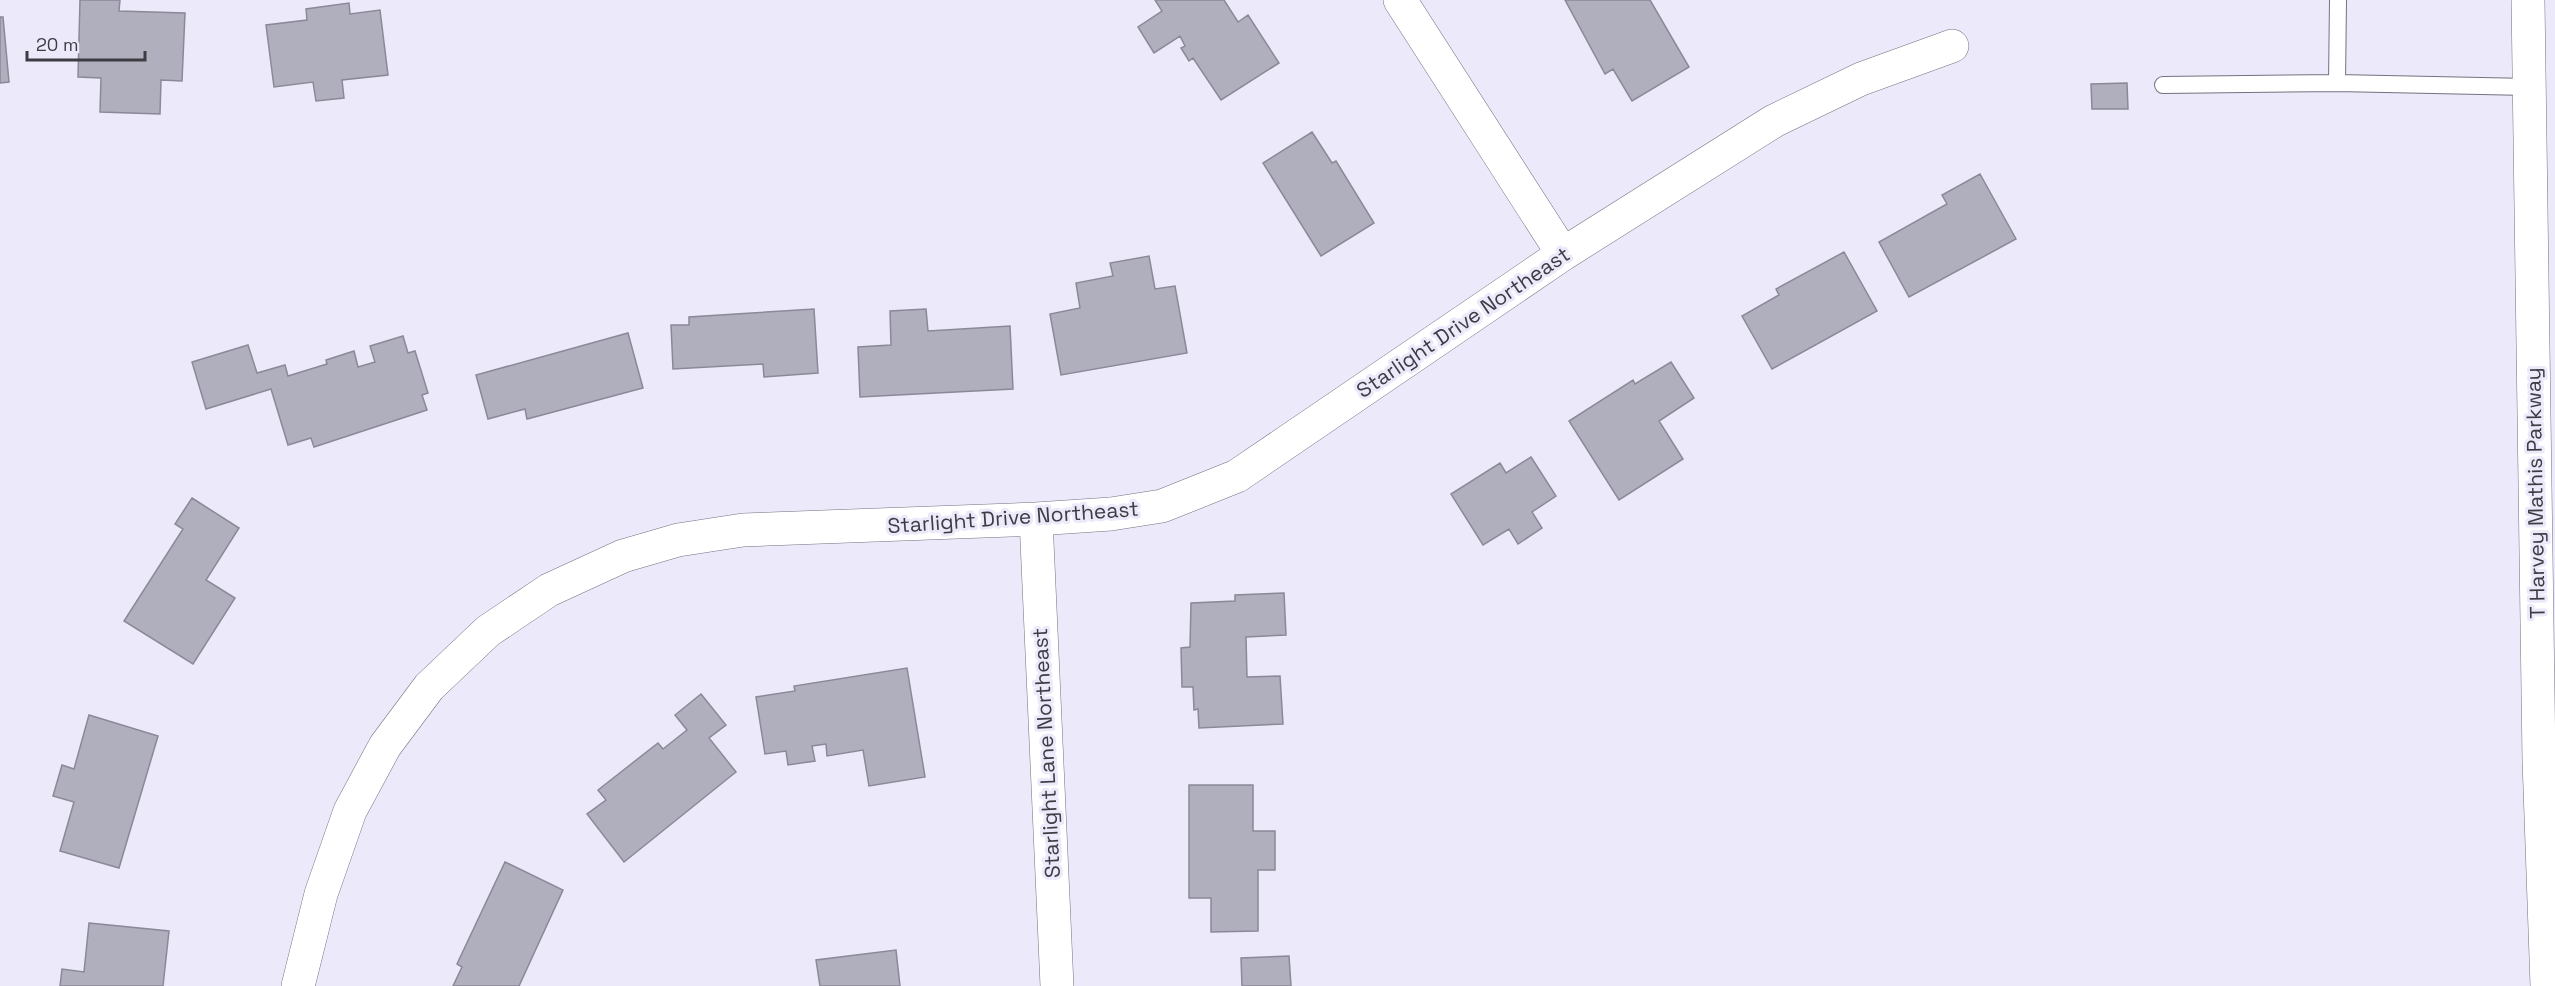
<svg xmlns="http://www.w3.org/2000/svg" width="2555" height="986" viewBox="0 0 2555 986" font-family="'Space Grotesk',sans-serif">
<rect width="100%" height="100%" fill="#ebe9fa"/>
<!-- building -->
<path fill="#b0afbe" stroke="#8b8998" stroke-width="1.5" d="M 80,0 L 120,0 L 119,11 L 185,13 L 182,81 L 161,80 L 160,114 L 100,112 L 101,78 L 78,77 Z
M 1155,0 L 1224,0 L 1238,22 L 1248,15 L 1279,63 L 1221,100 L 1193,58 L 1189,61 L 1181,48 L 1185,46 L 1180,36 L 1154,53 L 1138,27 L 1162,11 Z
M 1565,0 L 1650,0 L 1689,67 L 1632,101 L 1613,69 L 1605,74 Z
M 349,3 L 350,14 L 380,10 L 388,75 L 342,80 L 344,98 L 316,101 L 313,82 L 274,87 L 266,25 L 307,20 L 306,9 Z
M 0,17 L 3,17 L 9,82 L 0,83 Z
M 2127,83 L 2128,109 L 2092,109 L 2091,84 Z
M 1312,132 L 1332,163 L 1336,161 L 1374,223 L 1321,256 L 1263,163 Z
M 1980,174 L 2016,239 L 1909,297 L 1879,242 L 1947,204 L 1942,195 Z
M 1844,252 L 1877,311 L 1772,369 L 1742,316 L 1779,295 L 1776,289 Z
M 1149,256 L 1155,289 L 1175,286 L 1187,353 L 1061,375 L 1050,314 L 1080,308 L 1076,283 L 1113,276 L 1110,263 Z
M 814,309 L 818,373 L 764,377 L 763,364 L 673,369 L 671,325 L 689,325 L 689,317 Z
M 926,309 L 928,331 L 1010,326 L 1013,389 L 860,397 L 858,347 L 891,345 L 890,311 Z
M 628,333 L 643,388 L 527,419 L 525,409 L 488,419 L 476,375 Z
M 403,336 L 408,353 L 415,351 L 428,393 L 422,395 L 427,410 L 314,447 L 311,438 L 288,445 L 271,389 L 206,409 L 192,362 L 248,345 L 257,373 L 285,365 L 288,376 L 327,364 L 326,360 L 354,351 L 358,367 L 375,362 L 370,346 Z
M 1671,362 L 1694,398 L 1659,421 L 1683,459 L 1619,500 L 1569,421 L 1633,380 L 1635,384 Z
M 1531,457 L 1556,496 L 1532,512 L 1542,528 L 1518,544 L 1509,529 L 1483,545 L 1451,494 L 1500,463 L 1506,473 Z
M 192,498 L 239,528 L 206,580 L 235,598 L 193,664 L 124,621 L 183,529 L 175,524 Z
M 1284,593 L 1286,635 L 1246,637 L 1247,677 L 1280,676 L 1283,724 L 1199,728 L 1198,709 L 1194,710 L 1193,687 L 1182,687 L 1181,648 L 1190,647 L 1191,603 L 1235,601 L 1235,595 Z
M 907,668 L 925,777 L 869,786 L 863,750 L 827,756 L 826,744 L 812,746 L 815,761 L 788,765 L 786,751 L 765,754 L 756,697 L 795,691 L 794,686 Z
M 701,694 L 726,725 L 709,738 L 736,772 L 624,862 L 587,814 L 606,800 L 598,790 L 658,743 L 663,749 L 687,730 L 675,715 Z
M 89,715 L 158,736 L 119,868 L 60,851 L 74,802 L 53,796 L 62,765 L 74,769 Z
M 1189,785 L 1253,785 L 1253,831 L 1275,831 L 1275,870 L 1258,870 L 1258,931 L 1211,932 L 1211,898 L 1189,898 Z
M 505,862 L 563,890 L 519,986 L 453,986 L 462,967 L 457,964 Z
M 89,923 L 169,931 L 163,986 L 60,986 L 62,969 L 84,972 Z
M 896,950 L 900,986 L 820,986 L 816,960 Z
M 1289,956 L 1291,986 L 1242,986 L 1241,958 Z"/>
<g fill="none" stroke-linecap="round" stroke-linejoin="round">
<defs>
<path id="service" d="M 2338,0 L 2337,83 L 2529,87
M 2163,85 L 2337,83"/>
<path id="minor" d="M 1400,0 L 1563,254
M 1036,519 L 1057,986
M 298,986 L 321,894 L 350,811 L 385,746 L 429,687 L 488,631 L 549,590 L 623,556 L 678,540 L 743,530 L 1036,519 L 1111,514 L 1162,506 L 1237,476 L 1563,254 L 1774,121 L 1861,79 L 1952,46"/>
<path id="motorway" d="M 2528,0 L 2539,760 L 2547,986"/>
</defs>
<!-- service casing -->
<use href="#service" stroke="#737280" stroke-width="18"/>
<!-- minor casing -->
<use href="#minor" stroke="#737280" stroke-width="34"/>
<!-- motorway casing -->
<use href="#motorway" stroke="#737280" stroke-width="34"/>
<!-- service -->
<use href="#service" stroke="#fff" stroke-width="16"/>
<!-- minor -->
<use href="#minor" stroke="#fff" stroke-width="33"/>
<!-- motorway -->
<use href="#motorway" stroke="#fff" stroke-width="33"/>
</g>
<g text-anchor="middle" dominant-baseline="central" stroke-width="6" stroke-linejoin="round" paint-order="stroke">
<!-- street labels -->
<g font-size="21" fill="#3d3c43" stroke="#ebe9fa">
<text transform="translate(1463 322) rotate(-34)">Starlight Drive Northeast</text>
<text transform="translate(2535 493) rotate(-91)">T Harvey Mathis Parkway</text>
<text transform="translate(1013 517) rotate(-4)">Starlight Drive Northeast</text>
<text transform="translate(1046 753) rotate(-93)">Starlight Lane Northeast</text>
</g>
</g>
<!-- scale -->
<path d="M27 51v9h118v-9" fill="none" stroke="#3d3c43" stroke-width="3"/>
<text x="36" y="51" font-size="18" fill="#3d3c43" stroke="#ebe9fa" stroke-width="4.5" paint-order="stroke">20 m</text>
</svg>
